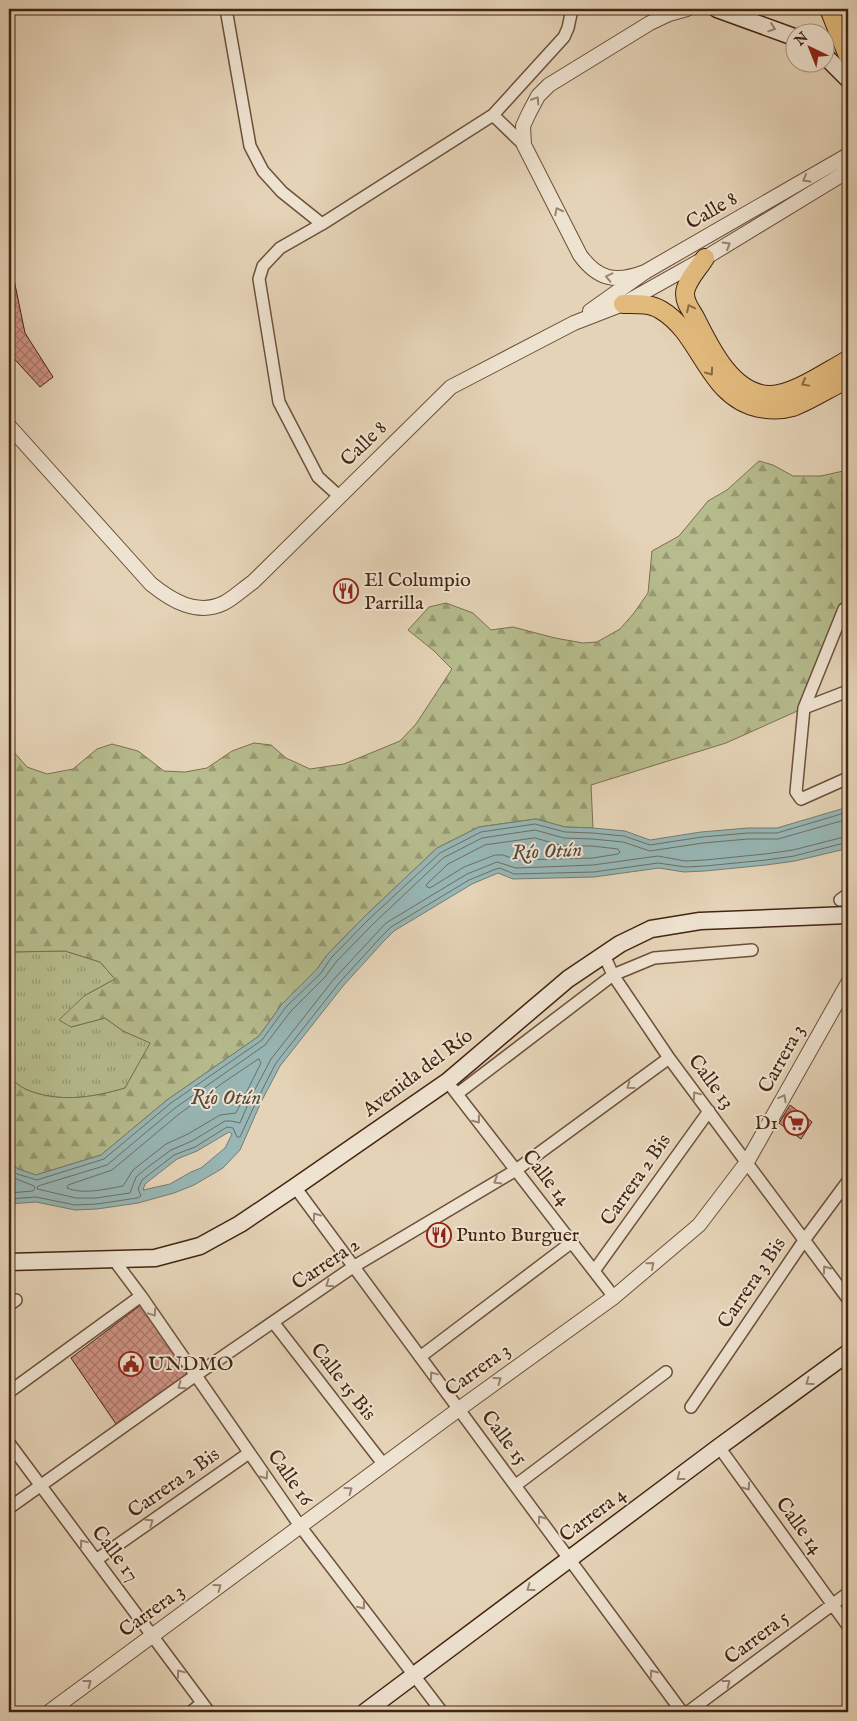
<svg xmlns="http://www.w3.org/2000/svg" width="857" height="1721" viewBox="0 0 857 1721" font-family="'IM FELL English',serif">
<defs>
<pattern id="grass-tufts" width="24" height="20" patternUnits="userSpaceOnUse" patternTransform="scale(1.25)"><rect width="24" height="20" fill="#b6bc8d"/><path d="M3 7l-1-3M5 7V3M7 7l1-3M15 17l-1-3M17 17v-4M19 17l1-3" fill="none" stroke="#969972"/></pattern>
<pattern id="forest-firs" width="22" height="20" patternUnits="userSpaceOnUse" patternTransform="scale(1.25)"><rect width="22" height="20" fill="#b6bc8d"/><path d="M5 1l3.5 6h-7zM16 11l3.5 6h-7z" fill="#969972"/></pattern>
<pattern id="building-cross-hatch" width="8" height="8" patternUnits="userSpaceOnUse" patternTransform="scale(1.25)"><rect width="8" height="8" fill="#d09385"/><path d="M0 0l8 8M0 8l8-8" fill="none" stroke="#aa786b"/></pattern>
</defs>
<rect width="100%" height="100%" fill="#e5d3b7"/>
<filter id="stains"><feTurbulence type="fractalNoise" baseFrequency=".004" numOctaves="4"/><feColorMatrix values="0 0 0 0 .2 0 0 0 0 .09 0 0 0 0 .02 0 0 0 .5 -.17"/></filter>
<radialGradient id="worn" r=".72"><stop offset=".6" stop-color="#630" stop-opacity="0"/><stop offset="1" stop-color="#630" stop-opacity=".3"/></radialGradient>
<!-- grass -->
<path fill="url(#grass-tufts)" stroke="#7c704f" d="M 65,951 L 100,962 L 115,979 L 84,996 L 71,1027 L 105,1018 L 123,1031 L 151,1043 L 125,1088 C 92,1098 57,1103 25,1089 C 19,1086 14,1081 9,1078 L 9,952 Z"/>
<!-- forest -->
<path fill="url(#forest-firs)" stroke="#7c704f" d="M 759,461 L 773,465 L 793,476 L 821,476 L 848,470 L 848,609 L 804,708 L 726,743 L 591,785 L 593,828 L 565,827 L 536,819 L 479,827 L 437,848 L 364,917 L 327,955 L 317,969 L 282,1004 L 259,1036 L 167,1100 L 101,1155 L 36,1175 L 18,1169 L 9,1162 L 9,1078 C 14,1081 19,1086 25,1089 C 57,1103 92,1098 125,1088 L 150,1043 L 123,1031 L 105,1018 L 71,1027 L 59,1020 L 84,996 L 115,979 L 100,962 L 65,951 L 9,952 L 9,741 L 12,750 L 27,767 L 47,774 L 73,769 L 97,749 L 112,744 L 138,751 L 164,771 L 185,772 L 207,768 L 232,751 L 254,743 L 271,745 L 286,758 L 310,769 L 344,764 L 400,741 L 416,724 L 452,669 L 433,650 L 408,630 L 429,607 L 446,603 L 473,613 L 491,630 L 513,627 L 555,638 L 583,643 L 597,642 L 620,629 L 634,613 L 648,593 L 652,551 L 679,536 L 708,501 L 727,490 Z"/>
<!-- water -->
<path fill="#97b6b5" stroke="#757c73" fill-rule="evenodd" d="M 848,807 L 848,847 L 841,850 L 795,861 L 766,865 L 705,871 L 684,872 L 659,868 L 594,877 L 513,879 L 498,873 L 472,884 L 394,931 L 383,942 L 343,986 L 280,1066 L 261,1102 L 240,1150 L 223,1168 L 194,1185 L 174,1193 L 138,1203 L 97,1209 L 75,1210 L 36,1202 L 9,1204 L 9,1162 L 18,1169 L 36,1175 L 101,1155 L 167,1100 L 259,1036 L 282,1004 L 317,969 L 327,955 L 364,917 L 437,848 L 479,827 L 536,819 L 565,827 L 593,828 L 625,831 L 650,840 L 701,832 L 748,828 L 777,828 ZM 229,1132 L 232,1134 L 225,1148 L 201,1168 L 191,1172 L 170,1184 L 143,1190 L 145,1184 L 177,1159 L 197,1151 Z"/>
<g fill="none" stroke-linecap="round" stroke-linejoin="round">
<!-- shore -->
<path stroke="#6d6e63" stroke-width="1" d="M 848,819 L 778,839 L 748,839 L 703,843 L 650,851 L 623,842 L 592,839 L 564,838 L 535,830 L 482,838 L 443,858 L 372,925 L 336,962 L 325,977 L 291,1011 L 265,1045 L 175,1108 L 107,1165 L 38,1186 L 37,1189 L 76,1198 L 96,1198 L 130,1193 L 136,1177 L 148,1167 L 171,1150 L 192,1141 L 225,1121 L 231,1121 L 240,1123 L 251,1097 L 271,1059 L 334,979 L 386,923 L 467,874 L 497,862 L 516,868 L 593,865 L 658,856 L 685,861 L 705,860 L 765,854 L 793,850 L 848,836
M 535,838 L 564,846 L 592,846 L 618,849 L 620,852 L 618,854 L 593,858 L 517,860 L 503,855 L 495,855 L 464,867 L 430,888 L 426,886 L 427,884 L 448,864 L 485,845 Z
M 259,1059 L 261,1063 L 236,1113 L 220,1115 L 188,1134 L 166,1144 L 133,1170 L 123,1186 C 106,1189 83,1195 67,1188 L 68,1185 L 112,1170 L 179,1114 L 230,1078 Z
M 9,1168 L 17,1174 L 37,1180 L 104,1159 L 171,1103 L 262,1040 L 286,1007 L 321,973 L 331,958 L 368,920 L 440,853 L 481,832 L 535,824 L 565,832 L 593,833 L 624,836 L 650,845 L 702,837 L 748,833 L 777,833 L 848,812
M 9,1176 L 34,1186 L 35,1188 L 33,1191 L 9,1193
M 9,1199 L 36,1197 L 75,1205 L 97,1204 L 137,1198 L 141,1196 L 138,1189 L 142,1180 L 174,1155 L 195,1147 L 227,1127 L 233,1128 L 237,1137 L 240,1137 L 257,1100 L 276,1063 L 339,983 L 380,938 L 391,927 L 469,880 L 496,869 L 500,868 L 514,874 L 594,872 L 658,863 L 685,867 L 705,866 L 766,860 L 794,856 L 848,842"/>
</g>
<!-- building -->
<path fill="url(#building-cross-hatch)" stroke="#432511" d="M 9,267 L 12,270 L 25,333 L 53,377 L 40,387 L 9,353 Z
M 790,1105 L 812,1122 L 801,1139 L 779,1123 Z
M 142,1304 L 192,1370 L 116,1424 L 71,1358 Z"/>
<g fill="none" stroke-linecap="round" stroke-linejoin="round">
<defs>
<path id="minor" d="M 226,9 L 250,146 L 263,171 L 282,192 L 322,224
M 493,115 L 524,145
M 339,496 L 318,477 L 279,402 L 259,279 L 263,266 L 280,248 L 322,224 L 493,115 L 564,37 L 568,28 L 572,9
M 844,609 L 804,708 L 796,792 L 801,799 L 848,778
M 804,708 L 848,691
M 840,900 L 848,894
M 604,955 L 613,975 L 669,1058 L 848,1299
M 453,1089 L 614,1297
M 457,1094 L 613,975 L 654,958 L 752,950
M 295,1187 L 682,1712
M 114,1260 L 141,1296 L 300,1526 L 442,1712
M 594,1271 L 709,1111
M 9,1305 L 16,1300
M 273,1322 L 384,1465
M 420,1357 L 572,1242
M 9,1392 L 141,1296
M 691,1407 L 805,1239 L 848,1181
M 9,1443 L 209,1712
M 719,1447 L 848,1626
M 516,1485 L 666,1372
M 9,1508 L 196,1375 L 353,1267 L 516,1170 L 669,1058
M 96,1560 L 249,1453
M 191,1712 L 202,1703
M 688,1712 L 848,1593"/>
<path id="tertiary" d="M 645,272 C 616,283 598,280 580,255 L 524,145 L 523,126 L 529,113 L 538,96 L 549,85 L 650,23 L 669,14 L 687,9
M 590,311 L 645,272 L 848,155
M 9,426 L 151,584 C 172,601 197,616 224,603 C 234,598 244,588 253,582 L 451,387 L 574,323 L 623,304 L 705,258 L 848,171
M 49,1712 L 459,1409 L 614,1297 L 699,1225 L 747,1162 L 848,983"/>
<path id="secondary" d="M 717,9 L 794,37
M 824,55 L 848,79
M 9,1262 L 155,1258 L 200,1246 L 240,1224 L 295,1187 L 448,1081 L 568,979 L 620,944 L 651,929 L 700,921 L 848,915
M 365,1712 L 719,1447 L 848,1353"/>
<path id="primary" d="M 829,9 L 848,56
M 705,258 C 699,268 685,282 685,294 C 685,304 692,311 696,319 C 710,347 732,394 769,395 C 792,396 827,371 848,360
M 623,304 C 636,304 650,303 661,310 C 702,334 707,397 759,408 C 770,410 783,410 793,407 C 811,400 831,387 848,379"/>
</defs>
<!-- minor casing -->
<use href="#minor" stroke="#6c503a" stroke-width="14"/>
<!-- tertiary casing -->
<use href="#tertiary" stroke="#6c503a" stroke-width="16"/>
<!-- secondary casing -->
<use href="#secondary" stroke="#432511" stroke-width="19"/>
<!-- primary casing -->
<use href="#primary" stroke="#432511" stroke-width="20"/>
<!-- minor -->
<use href="#minor" stroke="#eee2d0" stroke-width="11"/>
<!-- tertiary -->
<use href="#tertiary" stroke="#eee2d0" stroke-width="14"/>
<!-- secondary -->
<use href="#secondary" stroke="#eee2d0" stroke-width="16"/>
<!-- primary -->
<use href="#primary" stroke="#e2ba7c" stroke-width="18"/>
</g>
<!-- one-way arrows -->
<defs><path id="oneway-chevron" d="M-2-3.5L2.5 0L-2 3.5" fill="none" stroke-width="1.6" stroke-linecap="round" stroke-linejoin="round" transform="scale(1.25)"/></defs>
<g stroke="#988470">
<use href="#oneway-chevron" transform="translate(772 28) rotate(19)"/>
<use href="#oneway-chevron" transform="translate(536 100) rotate(-57)"/>
<use href="#oneway-chevron" transform="translate(806 179) rotate(150)"/>
<use href="#oneway-chevron" transform="translate(558 211) rotate(-117)"/>
<use href="#oneway-chevron" transform="translate(727 245) rotate(-31)"/>
<use href="#oneway-chevron" transform="translate(609 277) rotate(-167)"/>
<use href="#oneway-chevron" transform="translate(630 1086) rotate(144)"/>
<use href="#oneway-chevron" transform="translate(696 1095) rotate(-127)"/>
<use href="#oneway-chevron" transform="translate(783 1098) rotate(-61)"/>
<use href="#oneway-chevron" transform="translate(477 1120) rotate(52)"/>
<use href="#oneway-chevron" transform="translate(497 1181) rotate(149)"/>
<use href="#oneway-chevron" transform="translate(316 1216) rotate(-126)"/>
<use href="#oneway-chevron" transform="translate(651 1265) rotate(-40)"/>
<use href="#oneway-chevron" transform="translate(826 1269) rotate(-126)"/>
<use href="#oneway-chevron" transform="translate(329 1284) rotate(145)"/>
<use href="#oneway-chevron" transform="translate(153 1313) rotate(56)"/>
<use href="#oneway-chevron" transform="translate(433 1375) rotate(-127)"/>
<use href="#oneway-chevron" transform="translate(498 1380) rotate(-36)"/>
<use href="#oneway-chevron" transform="translate(809 1382) rotate(144)"/>
<use href="#oneway-chevron" transform="translate(181 1386) rotate(145)"/>
<use href="#oneway-chevron" transform="translate(265 1476) rotate(55)"/>
<use href="#oneway-chevron" transform="translate(680 1477) rotate(143)"/>
<use href="#oneway-chevron" transform="translate(747 1487) rotate(54)"/>
<use href="#oneway-chevron" transform="translate(349 1490) rotate(-36)"/>
<use href="#oneway-chevron" transform="translate(541 1519) rotate(-126)"/>
<use href="#oneway-chevron" transform="translate(150 1522) rotate(-35)"/>
<use href="#oneway-chevron" transform="translate(83 1543) rotate(-127)"/>
<use href="#oneway-chevron" transform="translate(218 1587) rotate(-36)"/>
<use href="#oneway-chevron" transform="translate(530 1588) rotate(144)"/>
<use href="#oneway-chevron" transform="translate(362 1606) rotate(52)"/>
<use href="#oneway-chevron" transform="translate(180 1673) rotate(-127)"/>
<use href="#oneway-chevron" transform="translate(653 1673) rotate(-126)"/>
<use href="#oneway-chevron" transform="translate(88 1683) rotate(-37)"/>
<use href="#oneway-chevron" transform="translate(727 1683) rotate(-37)"/>
</g>
<g stroke="#8b6841">
<use href="#oneway-chevron" transform="translate(690 308) rotate(-116)"/>
<use href="#oneway-chevron" transform="translate(710 372) rotate(54)"/>
<use href="#oneway-chevron" transform="translate(805 383) rotate(151)"/>
</g>
<!-- icons -->
<defs>
<symbol id="restaurant-ring" viewBox="-11 -11 22 22"><circle r="9.5" fill="#eee2d0" stroke="#8f2418" stroke-width="1.5"/><path d="M-5-6h1v4h1v-4h1v4h1v-4h1v5L-1.5 .5V6h-2V.5L-5-1ZM5-6V6H3V1.5H1.5Q1.5-4 5-6Z" fill="#8f2418"/></symbol>
<symbol id="supermarket-ring" viewBox="-11 -11 22 22"><circle r="9.5" fill="#eee2d0" stroke="#8f2418" stroke-width="1.5"/><path d="M-6-5.5h2.5l.6 2H6L4.5 2H-2.5L-4.4-4H-6ZM-1.5 3.2a1.3 1.3 0 1 0 .1 0ZM3 3.2a1.3 1.3 0 1 0 .1 0Z" fill="#8f2418"/></symbol>
<symbol id="civic-ring" viewBox="-11 -11 22 22"><circle r="9.5" fill="#eee2d0" stroke="#8f2418" stroke-width="1.5"/><path d="M-.6-6.5H3V-4.5H.6V-3L4-1V1h2V6H-6V1h2V-1L-.6-3ZM-1.2 2.5V6h2.4V2.5Z" fill="#8f2418"/></symbol>
</defs>
<g fill-rule="evenodd">
<use href="#restaurant-ring" x="332" y="577" width="28" height="28"/>
<use href="#supermarket-ring" x="782" y="1109" width="28" height="28"/>
<use href="#restaurant-ring" x="425" y="1221" width="28" height="28"/>
<use href="#civic-ring" x="117" y="1350" width="28" height="28"/>
</g>
<g text-anchor="middle" dominant-baseline="central" stroke-width="4" stroke-linejoin="round" paint-order="stroke">
<!-- street labels -->
<g font-size="20" fill="#432511" stroke="#eee2d0">
<text transform="translate(712 211) rotate(-30)">Calle 8</text>
<text transform="translate(364 444) rotate(-44)">Calle 8</text>
<text transform="translate(782 1059) rotate(-61)">Carrera 3</text>
<text transform="translate(418 1073) rotate(-37)">Avenida del Río</text>
<text transform="translate(711 1082) rotate(53)">Calle 13</text>
<text transform="translate(546 1178) rotate(52)">Calle 14</text>
<text transform="translate(636 1180) rotate(-55)">Carrera 2 Bis</text>
<text transform="translate(326 1264) rotate(-34)">Carrera 2</text>
<text transform="translate(752 1283) rotate(-56)">Carrera 3 Bis</text>
<text transform="translate(478 1370) rotate(-36)">Carrera 3</text>
<text transform="translate(343 1382) rotate(52)">Calle 15 Bis</text>
<text transform="translate(504 1438) rotate(53)">Calle 15</text>
<text transform="translate(290 1478) rotate(55)">Calle 16</text>
<text transform="translate(174 1483) rotate(-35)">Carrera 2 Bis</text>
<text transform="translate(593 1515) rotate(-37)">Carrera 4</text>
<text transform="translate(799 1526) rotate(54)">Calle 14</text>
<text transform="translate(115 1554) rotate(53)">Calle 17</text>
<text transform="translate(152 1611) rotate(-36)">Carrera 3</text>
<text transform="translate(757 1638) rotate(-37)">Carrera 5</text>
</g>
<!-- poi labels -->
<g font-size="20" fill="#432511" stroke="#eee2d0" text-anchor="start">
<text x="364" y="580">El Columpio<tspan x="364" dy="23">Parrilla</tspan></text>
<text x="778" y="1123" text-anchor="end">D1</text>
<text x="456" y="1235">Punto Burguer</text>
<text x="148" y="1364">UNDMO</text>
</g>
<!-- water labels -->
<g font-size="21" font-style="italic" fill="#58493a" stroke="#eee2d0">
<text transform="translate(547 852) rotate(-3)">Río Otún</text>
<text x="226" y="1098">Río Otún</text>
</g>
</g>
<!-- margin -->
<rect width="857" height="1721" fill="none" stroke="#e5d3b7" stroke-width="30"/>
<rect x="10" y="10" width="837" height="1701" fill="none" stroke="#432511" stroke-width="2.5"/>
<rect x="15" y="15" width="827" height="1691" fill="none" stroke="#432511"/>
<!-- north arrow -->
<g transform="translate(810 48) rotate(317)"><circle r="24" fill="#eee2d0" stroke="#aa9684"/>
<path d="M0-4L9 19L0 12L-9 19Z" fill="#8f2418"/>
<text y="-8" font-size="14" font-weight="bold" text-anchor="middle" fill="#432511">N</text>
</g>
<rect width="100%" height="100%" filter="url(#stains)"/>
<rect width="100%" height="100%" fill="url(#worn)"/>
</svg>
